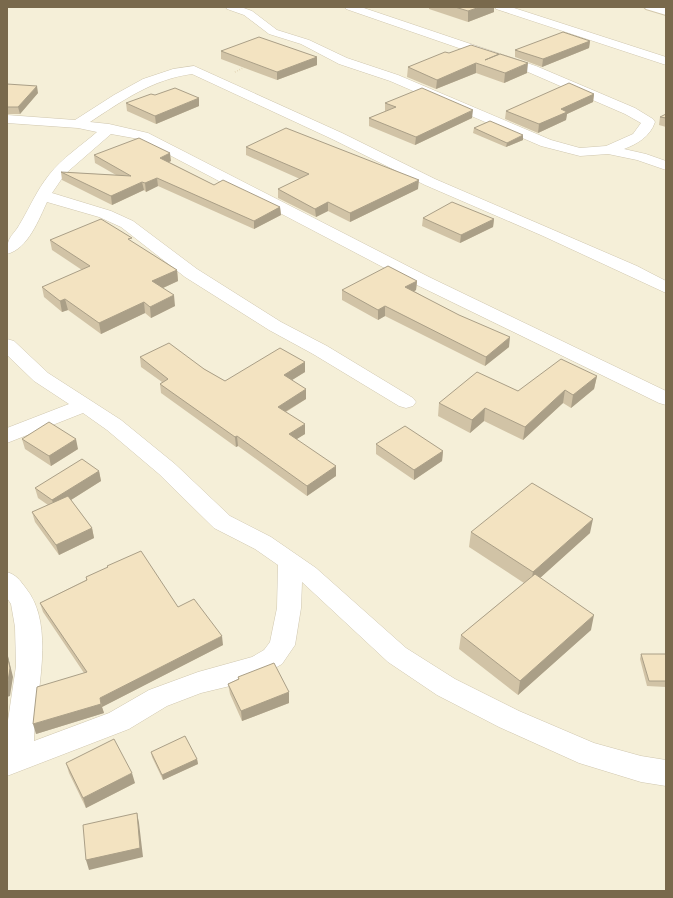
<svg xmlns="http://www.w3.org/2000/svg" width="673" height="898" viewBox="0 0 673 898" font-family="Figtree,sans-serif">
<rect width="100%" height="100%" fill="#fdfbea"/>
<!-- residential -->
<path fill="#f5efd8" d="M 7,7 L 666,7 L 666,891 L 7,891 Z"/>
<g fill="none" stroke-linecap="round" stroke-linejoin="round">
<defs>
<path id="street" d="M 226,7 L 241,7 L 252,11 L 277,30 L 309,40 L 347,58 L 398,75 L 551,140 L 580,148 L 606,146 L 633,134 L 641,123 L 625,114 L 528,72 L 346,9 L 345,7 L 361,7 L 536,66 L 635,108 L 653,119 L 655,122 C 650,137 637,144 624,149 L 646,154 L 666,161 L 666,170 L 637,160 L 608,154 L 580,156 L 541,146 L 390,81 L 339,64 L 301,44 L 269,34 L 244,15 L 227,9 Z
M 495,7 L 511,7 L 666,57 L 666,65 L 496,9 Z
M 194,66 L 342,133 L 435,179 L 637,266 L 666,281 L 666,293 L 543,236 L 425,185 L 332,139 L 192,74 C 153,79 122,101 90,122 L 109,124 L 148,133 L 429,277 L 666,391 L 666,405 L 659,403 L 417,285 L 139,139 L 111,134 L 65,174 L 52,193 L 111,211 L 133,221 L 197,269 L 281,322 L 327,346 L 413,398 L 416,402 L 413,406 L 406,408 L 399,406 L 313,354 L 269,330 L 185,277 L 121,227 L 99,217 L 47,202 C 39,219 28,249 7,254 C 7,235 13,237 21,222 C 31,205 37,190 49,175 C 62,158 81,146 97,132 L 78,128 L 7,123 L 7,115 L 75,120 L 114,95 L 143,79 L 173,69 Z
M 7,339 L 14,341 L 48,373 L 121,420 L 175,464 L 230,516 L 271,537 L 316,568 L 406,648 L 455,679 L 519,711 L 594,743 L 641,756 L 666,760 L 666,786 L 641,782 L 579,763 L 499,727 L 437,695 L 388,662 L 302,582 L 301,608 L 295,645 L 282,664 L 270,671 L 230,686 L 201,693 L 167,706 L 129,729 L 7,776 L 7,727 L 16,666 L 15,627 L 11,604 L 7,598 L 7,572 C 16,575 19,579 25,587 C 57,625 35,695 34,741 L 109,713 L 149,690 L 198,672 L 252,657 L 264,650 L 270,642 L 277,608 L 278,565 L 255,549 L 214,528 L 159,474 L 107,430 L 83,413 L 7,443 L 7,428 L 69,404 L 34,381 L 7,355 Z"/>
<path id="secondary" d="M 644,7 L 666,8 L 666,15 L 646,9 Z"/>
</defs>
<!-- street casing -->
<use href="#street" stroke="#d0c7af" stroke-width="1"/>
<!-- secondary casing -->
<use href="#secondary" stroke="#d3c8ac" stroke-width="2"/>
<!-- path -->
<path stroke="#d9c7a3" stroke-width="1.5" stroke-dasharray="0.5 2" stroke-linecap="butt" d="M 235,72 L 247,66"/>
<!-- street -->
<use href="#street" fill="#fff" fill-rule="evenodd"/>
<!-- secondary -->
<use href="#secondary" fill="#fff" fill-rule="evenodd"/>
</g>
<!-- wall -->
<path fill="#d1c3a6" d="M 429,7 L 494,7 L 494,12 L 468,22 L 429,9 Z
M 590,41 L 589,48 L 542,67 L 515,57 L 515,50 Z
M 221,51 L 317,57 L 317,65 L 277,80 L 221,59 Z
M 449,53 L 527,73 L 504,83 L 476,73 L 436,89 L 407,77 L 408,67 Z
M 7,84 L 38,93 L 20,114 L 7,114 Z
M 594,94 L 593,102 L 567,114 L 566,120 L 538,133 L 505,119 L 506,111 Z
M 126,103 L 199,106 L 156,124 L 127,111 Z
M 385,103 L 472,118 L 415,145 L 369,126 L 369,118 L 386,111 L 385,111 Z
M 666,114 L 666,127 L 659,125 L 660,117 Z
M 474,128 L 523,140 L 506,147 L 473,133 Z
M 246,147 L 418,189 L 350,222 L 328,211 L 316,217 L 278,198 L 278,189 L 300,179 L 246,155 Z
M 94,155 L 171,161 L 169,162 L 214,185 L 280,207 L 281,215 L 254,229 L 158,186 L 146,192 L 144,190 L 112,205 L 62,180 L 61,172 L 116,175 L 95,163 Z
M 423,218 L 494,219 L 493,227 L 460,243 L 422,226 Z
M 50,240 L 132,242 L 177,270 L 178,281 L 163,288 L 175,306 L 151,318 L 145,313 L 101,334 L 68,310 L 62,312 L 44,297 L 42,287 L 82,270 L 52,250 Z
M 417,281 L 416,290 L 414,291 L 509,347 L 485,366 L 385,316 L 378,320 L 342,300 L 342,290 Z
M 140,357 L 204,369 L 225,381 L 305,362 L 305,372 L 292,380 L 306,399 L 286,412 L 305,434 L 296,439 L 336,476 L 307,496 L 238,446 L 236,447 L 161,393 L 160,384 L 162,382 L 141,367 Z
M 597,376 L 594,389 L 571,408 L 563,403 L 523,440 L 484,421 L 470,433 L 438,416 L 439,403 L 518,391 Z
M 22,439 L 78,449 L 51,466 L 25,449 Z
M 376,444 L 443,451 L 442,461 L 414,480 L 376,454 Z
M 99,471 L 101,481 L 71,500 L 92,528 L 94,538 L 59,555 L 35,522 L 32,512 L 48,505 L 38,498 L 35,488 Z
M 471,532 L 590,533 L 540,578 L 591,630 L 518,695 L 459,649 L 461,635 L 524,583 L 469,547 Z
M 107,566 L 178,607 L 223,645 L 102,707 L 104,713 L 36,734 L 84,673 L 43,612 L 40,603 L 86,580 L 86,577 L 107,568 Z
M 641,654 L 666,654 L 666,687 L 647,686 L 640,659 Z
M 238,677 L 289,703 L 242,721 L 230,694 L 228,684 L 238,679 Z
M 151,752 L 197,759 L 198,764 L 163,780 L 152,757 Z
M 66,763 L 135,783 L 86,808 L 69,773 Z"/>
<!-- shaded-wall -->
<path fill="#aa9f87" d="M 480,7 L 494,7 L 494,12 L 468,22 L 468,11 Z
M 590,41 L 589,48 L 542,67 L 543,59 Z
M 317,57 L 317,65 L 277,80 L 277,72 Z
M 476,63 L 476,73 L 436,89 L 437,80 Z
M 528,63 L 527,73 L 504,83 L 505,73 Z
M 37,86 L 38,93 L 20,114 L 18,107 Z
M 594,94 L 593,102 L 567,114 L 566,120 L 538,133 L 539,124 L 561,109 Z
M 199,98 L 199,106 L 156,124 L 155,116 Z
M 473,110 L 472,118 L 415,145 L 416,137 Z
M 523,135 L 523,140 L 506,147 L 507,143 Z
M 170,153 L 171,161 L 161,166 L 160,158 Z
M 157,178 L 158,186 L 146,192 L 145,183 Z
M 419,180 L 418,189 L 350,222 L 350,213 Z
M 142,182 L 144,190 L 112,205 L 111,196 Z
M 328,202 L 328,211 L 316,217 L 315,209 Z
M 280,207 L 281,215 L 254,229 L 254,221 Z
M 494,219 L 493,227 L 460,243 L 461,235 Z
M 177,270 L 178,281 L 154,292 L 152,281 Z
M 417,281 L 416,290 L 405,297 L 405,287 Z
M 174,295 L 175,306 L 151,318 L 150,307 Z
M 65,299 L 68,310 L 62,312 L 60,301 Z
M 144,302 L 145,313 L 101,334 L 99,323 Z
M 385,306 L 385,316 L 378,320 L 378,310 Z
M 510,337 L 509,347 L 485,366 L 486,357 Z
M 305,362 L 305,372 L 284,385 L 284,375 Z
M 597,376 L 594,389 L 571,408 L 573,395 Z
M 306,389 L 306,399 L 278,416 L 278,407 Z
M 565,390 L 563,403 L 523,440 L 525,427 Z
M 485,408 L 484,421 L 470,433 L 472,420 Z
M 305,424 L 305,434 L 289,444 L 289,434 Z
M 237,436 L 238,446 L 236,447 L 235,437 Z
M 76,439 L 78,449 L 51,466 L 49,456 Z
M 443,451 L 442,461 L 414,480 L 414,470 Z
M 336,466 L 336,476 L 307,496 L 307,486 Z
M 99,471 L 101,481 L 55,510 L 52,500 Z
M 593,519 L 590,533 L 530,587 L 533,572 Z
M 92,528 L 94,538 L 59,555 L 56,545 Z
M 594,615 L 591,630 L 518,695 L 520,681 Z
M 222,636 L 223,645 L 102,707 L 100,698 Z
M 7,652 L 13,677 L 10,696 L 7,697 Z
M 289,692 L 289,703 L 242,721 L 241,711 Z
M 101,704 L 104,713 L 36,734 L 33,724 Z
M 197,759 L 198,764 L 163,780 L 162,775 Z
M 132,773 L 135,783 L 86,808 L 83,798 Z
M 137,813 L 139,823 L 143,857 L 89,870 L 86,860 Z"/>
<!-- building -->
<path fill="#f3e3c1" stroke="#aa9f87" d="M 455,7 L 480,7 L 468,11 Z
M 563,32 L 590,41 L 543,59 L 515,50 Z
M 259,37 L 317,57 L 277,72 L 221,51 Z
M 471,45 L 499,54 L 485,60 L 500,54 L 528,63 L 505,73 L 476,63 L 437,80 L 408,67 L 445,52 L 449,53 Z
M 569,83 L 594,94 L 561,109 L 567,112 L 539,124 L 506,111 Z
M 7,84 L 37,86 L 18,107 L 7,107 Z
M 175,88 L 199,98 L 155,116 L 126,103 L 151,94 L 155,95 Z
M 422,88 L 473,110 L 416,137 L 369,118 L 396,107 L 385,103 Z
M 666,114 L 666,118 L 660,117 Z
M 490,121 L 523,135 L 507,143 L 474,128 Z
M 286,128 L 419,180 L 350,213 L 328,202 L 315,209 L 278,189 L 309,174 L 246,147 Z
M 139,138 L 170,153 L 160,158 L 214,185 L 223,180 L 280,207 L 254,221 L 157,178 L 145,183 L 142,182 L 111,196 L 61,172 L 131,176 L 94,155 Z
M 452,202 L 494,219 L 461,235 L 423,218 Z
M 101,219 L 132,238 L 128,239 L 177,270 L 152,281 L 174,295 L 150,307 L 144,302 L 99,323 L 65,299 L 60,301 L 42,287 L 90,266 L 50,240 Z
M 388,266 L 417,281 L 405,287 L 459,315 L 510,337 L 486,357 L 385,306 L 378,310 L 342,290 Z
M 169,343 L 204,369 L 225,381 L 280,348 L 305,362 L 284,375 L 306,389 L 278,407 L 305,424 L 289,434 L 336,466 L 307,486 L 237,436 L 235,437 L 160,384 L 168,379 L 140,357 Z
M 561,359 L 597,376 L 573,395 L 565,390 L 525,427 L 485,408 L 472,420 L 439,403 L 477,372 L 518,391 Z
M 49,422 L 76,439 L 49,456 L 22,439 Z
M 405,426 L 443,451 L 414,470 L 376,444 Z
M 82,459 L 99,471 L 52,500 L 35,488 Z
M 532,483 L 593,519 L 533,572 L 471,532 Z
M 68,496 L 92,528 L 56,545 L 32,512 Z
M 141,551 L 178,607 L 194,599 L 222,636 L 100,698 L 101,704 L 33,724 L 37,687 L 87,672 L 40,603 L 87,580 L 86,577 L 108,567 L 107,566 Z
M 535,574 L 594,615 L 520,681 L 461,635 Z
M 641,654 L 666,654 L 666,681 L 649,681 Z
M 7,655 L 10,668 L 7,688 Z
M 274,663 L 289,692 L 241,711 L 228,684 L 239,679 L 238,677 Z
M 185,736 L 197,759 L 162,775 L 151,752 Z
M 114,739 L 132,773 L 83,798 L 66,763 Z
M 137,813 L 140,848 L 86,860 L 83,825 Z"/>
<!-- border -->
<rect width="673" height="898" fill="none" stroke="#79694c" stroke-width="16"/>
</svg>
